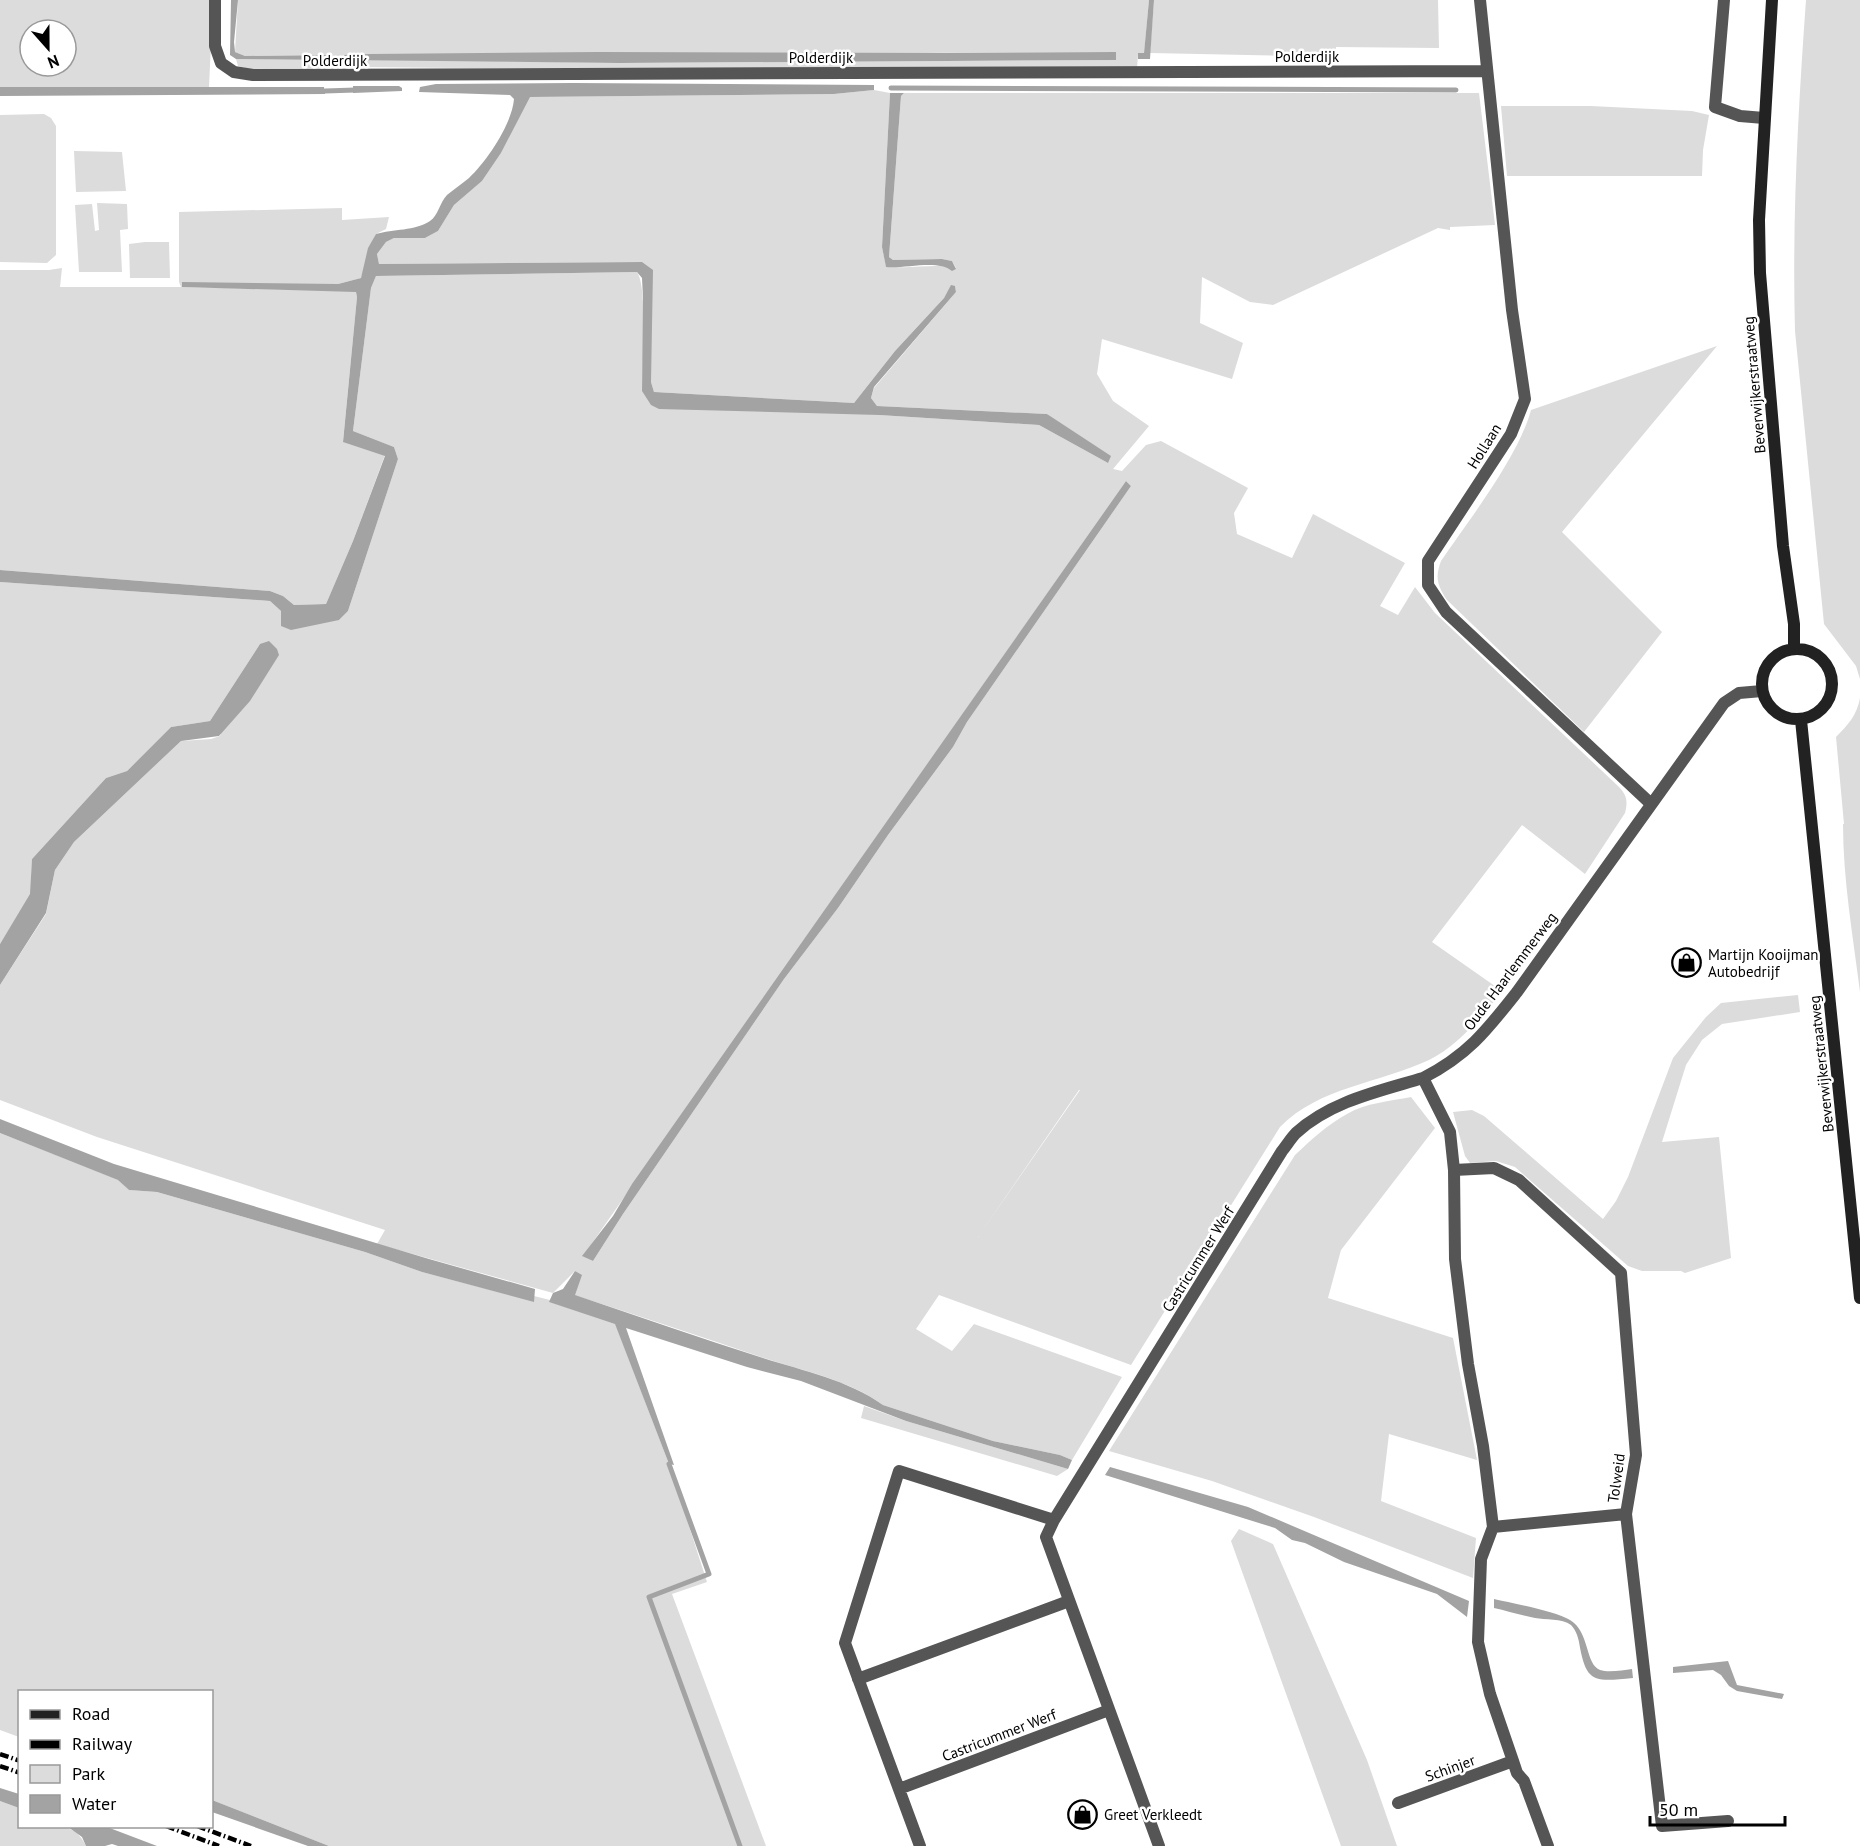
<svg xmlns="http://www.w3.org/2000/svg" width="1860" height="1846" viewBox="0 0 1860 1846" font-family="'PT Sans',sans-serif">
<rect width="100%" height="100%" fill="#fff"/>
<!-- green -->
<path fill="#dcdcdc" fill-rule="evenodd" d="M 0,0 L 213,0 L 209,87 L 0,87 ZM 30,30 L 66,30 L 66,66 L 30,66 Z
M 238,0 L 1149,0 L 1144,54 L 1138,54 L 1137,69 C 877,67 618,70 359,67 L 367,59 L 619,63 L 1116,60 L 1116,52 L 344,56 L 343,68 L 249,69 L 238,66 L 236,59 L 331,60 L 330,55 L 245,56 L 235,52 Z
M 1154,0 L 1438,0 L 1439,48 L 1336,47 L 1336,57 L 1150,53 Z
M 1806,0 L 1860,0 L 1860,679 L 1856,666 L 1824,624 L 1795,331 C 1792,221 1798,110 1806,0 Z
M 874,90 L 890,93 L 882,247 L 886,266 C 911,270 930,263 956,268 L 952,261 L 942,259 L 893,260 L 889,257 L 901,96 L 904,93 L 1479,93 L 1495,225 L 1450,227 L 1450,230 L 1438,228 L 1273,305 L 1250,302 L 1202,277 L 1200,323 L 1243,343 L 1232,379 L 1102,339 L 1097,374 L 1113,401 L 1149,426 L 1113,469 L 1122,471 L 1146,445 L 1161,441 L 1248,488 L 1234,513 L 1237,534 L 1292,558 L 1313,514 L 1405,563 L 1380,606 L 1398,615 L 1415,587 L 1435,613 L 1618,786 C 1627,795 1628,801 1625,813 L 1585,874 L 1522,825 L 1432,942 L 1502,991 C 1484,1015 1456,1047 1429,1060 C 1380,1083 1319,1087 1280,1127 L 1131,1365 L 939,1295 L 916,1329 L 952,1351 L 974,1324 L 1122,1377 L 1072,1460 L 1060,1455 L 993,1441 L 883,1405 C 847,1379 802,1371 761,1357 C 699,1336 637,1315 574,1295 L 580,1277 L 575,1271 L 553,1293 L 377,1244 L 385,1230 L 97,1137 L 0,1100 L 0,985 L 46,914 L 55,870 L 74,842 L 181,741 L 211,739 L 220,736 L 260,644 L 210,721 L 171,727 L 127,771 L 106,778 L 32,859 L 31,894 L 0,944 L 0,582 L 270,601 L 281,611 L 339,620 L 348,611 L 398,459 L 394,447 L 353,431 L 371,288 L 376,276 L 637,272 C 648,288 642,368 642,391 L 879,415 L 1039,425 L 1108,463 L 1047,414 L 877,406 L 871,398 L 874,388 L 956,292 L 955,286 L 951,286 L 944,298 L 895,351 L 854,403 L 654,392 L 651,382 L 642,262 L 379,264 L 377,254 L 386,242 L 394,238 L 425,238 L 438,231 L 454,205 L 482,181 L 501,153 L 529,97 L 834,94 ZM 1126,481 L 1131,486 L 967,722 L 953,747 L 888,835 L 838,908 L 784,979 L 623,1214 L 593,1261 L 583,1256 ZM 1079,1090 L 1080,1090 L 978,1237 Z
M 1501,106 L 1591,106 L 1692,111 L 1709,115 L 1703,150 L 1702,176 L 1507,176 Z
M 44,114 L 51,118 L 56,126 L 56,255 L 47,263 L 0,262 L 0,115 Z
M 74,151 L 122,152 L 126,191 L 76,192 Z
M 97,203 L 127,204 L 128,229 L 120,230 L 122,272 L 79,272 L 75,205 L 92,204 L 95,231 L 99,230 Z
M 342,208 L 342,220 L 389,217 L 386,229 L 376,234 L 361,278 L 338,284 L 182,287 L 356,291 L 357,297 L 343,441 L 385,455 L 353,541 L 326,604 L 294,605 L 283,596 L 270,591 L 0,570 L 0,270 L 49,270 L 62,268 L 60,287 L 181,287 L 179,282 L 179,212 Z
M 145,242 L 169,242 L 170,278 L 130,278 L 129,244 Z
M 1717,346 L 1562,532 L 1662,632 L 1584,732 L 1447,600 C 1437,585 1435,577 1441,561 C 1469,520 1519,456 1531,410 Z
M 1860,698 L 1860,992 C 1853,936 1843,880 1843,824 L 1844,824 L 1836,737 C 1848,725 1857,715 1860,698 Z
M 1798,995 L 1800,1012 L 1722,1024 L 1702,1040 L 1686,1065 L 1662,1142 L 1719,1137 L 1731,1258 L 1685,1273 L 1681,1271 L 1642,1271 L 1628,1266 L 1515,1167 L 1496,1161 L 1470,1163 L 1465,1156 L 1453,1112 L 1472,1110 L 1484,1116 L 1603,1219 L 1616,1201 L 1628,1177 L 1673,1058 L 1706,1017 L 1721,1003 Z
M 1411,1097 L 1435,1128 L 1341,1250 L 1328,1298 L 1453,1338 L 1477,1460 L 1389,1434 L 1381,1501 L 1476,1538 L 1473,1578 L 1314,1517 L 1212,1481 L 1109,1451 L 1295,1155 C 1311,1140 1327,1125 1347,1114 C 1365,1103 1391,1101 1411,1097 Z
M 0,1133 L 119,1180 L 129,1190 L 157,1192 L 365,1252 L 422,1272 L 533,1301 L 534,1296 L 550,1300 L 550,1302 L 615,1323 L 669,1464 L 707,1582 L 672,1594 L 766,1846 L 329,1846 L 212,1800 L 212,1692 L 20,1692 L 19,1737 L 0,1730 Z
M 864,1406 L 906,1421 L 1068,1469 L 1057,1476 L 861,1418 Z
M 1239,1529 L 1273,1544 L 1367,1760 L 1397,1846 L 1341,1846 L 1231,1541 Z
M 0,1801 L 19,1808 L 20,1826 C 46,1827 74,1818 86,1846 L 0,1846 Z"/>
<!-- water -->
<path fill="#a3a3a3" d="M 231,0 L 238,0 L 234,42 L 235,52 L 245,56 L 331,55 L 331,60 L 236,59 L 230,55 Z
M 1149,0 L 1154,0 L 1150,59 L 1138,59 L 1138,53 L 1144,53 Z
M 598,52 L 945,53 L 1116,52 L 1116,60 L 619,63 L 344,60 L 344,55 L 370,54 Z
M 573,83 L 874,85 L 874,90 L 834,94 L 530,97 L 501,153 L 482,181 L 454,205 L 438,231 L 425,238 L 394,238 L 386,242 L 377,254 L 379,264 L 642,262 L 653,270 L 651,382 L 654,392 L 854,403 L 895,351 L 944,298 L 951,285 L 955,286 L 956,292 L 874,387 L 871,398 L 877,406 L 1047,414 L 1111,456 L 1108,463 L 1039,425 L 879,415 L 659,409 L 651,405 L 642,391 L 643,298 L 642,278 L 637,272 L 376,276 L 371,288 L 353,431 L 394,447 L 398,459 L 348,611 L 339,620 L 291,630 L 281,626 L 281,611 L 270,601 L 0,582 L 0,570 L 270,591 L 283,596 L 294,605 L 326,604 L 353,541 L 385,456 L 343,442 L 357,297 L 356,292 L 182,287 L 182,282 L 338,284 L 361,278 L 368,248 L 376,234 C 393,229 415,231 430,221 C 438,216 440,202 447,195 C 454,189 462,184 469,178 C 487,161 512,124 514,99 L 510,95 L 419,92 L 420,87 L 436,84 Z
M 353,86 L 399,86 L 402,88 L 402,91 L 353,93 Z
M 0,87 L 324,87 L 325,94 L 0,96 Z
M 890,93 L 904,93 L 901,96 L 889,257 L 893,260 L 942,259 L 952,261 L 956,269 L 952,271 C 938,259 905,269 886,267 L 882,247 Z
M 1126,481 L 1131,486 L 967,722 L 953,747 L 888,835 L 838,908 L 784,979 L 623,1214 L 593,1261 L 582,1256 L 613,1216 L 632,1184 Z
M 269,641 L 277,649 L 279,655 L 250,701 L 219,736 L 181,741 L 74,842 L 55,870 L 46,913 L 0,985 L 0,944 L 30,894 L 32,859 L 106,778 L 127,771 L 171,727 L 210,721 L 260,644 Z
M 0,1119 L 114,1164 L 429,1259 L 535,1289 L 534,1302 L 422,1272 L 365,1252 L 157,1192 L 129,1190 L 118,1180 L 0,1133 Z
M 575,1271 L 582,1275 L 575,1295 C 638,1316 700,1338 763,1358 C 804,1371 848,1380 883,1405 L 993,1441 L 1060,1455 L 1072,1460 L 1068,1469 L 906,1421 L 801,1381 L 747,1367 L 626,1328 L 674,1465 L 669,1464 L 615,1324 L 549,1302 L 553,1293 L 563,1289 Z
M 1110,1467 L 1248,1507 L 1469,1601 L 1467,1617 L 1437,1594 L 1344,1562 L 1305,1543 L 1292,1540 L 1275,1528 L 1105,1475 Z
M 1494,1599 C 1512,1603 1555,1611 1570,1620 C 1590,1632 1585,1664 1600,1670 C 1609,1673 1623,1670 1632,1669 L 1633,1678 C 1593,1682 1586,1683 1579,1642 C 1578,1636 1575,1629 1571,1625 C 1562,1618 1545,1620 1535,1618 C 1521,1615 1507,1611 1494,1608 Z
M 1728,1661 L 1737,1685 L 1784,1694 L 1782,1699 L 1737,1691 L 1729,1686 L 1721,1675 L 1713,1670 L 1673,1673 L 1673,1667 Z
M 0,1788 L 19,1794 L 19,1808 L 0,1801 Z
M 212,1800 L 329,1846 L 308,1846 L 212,1812 Z
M 68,1827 L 107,1827 L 157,1846 L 118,1846 L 112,1844 L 105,1846 L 86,1846 L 82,1837 Z"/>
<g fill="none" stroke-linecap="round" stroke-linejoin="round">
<!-- stream -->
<path stroke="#a3a3a3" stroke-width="5" d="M 891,88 L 1456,90
M 325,91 L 355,90
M 669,1464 L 709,1574 L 649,1597 L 740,1846"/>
<!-- minor -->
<path stroke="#555" stroke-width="12" d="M 215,0 L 215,46 L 221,63 L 234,72 L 253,75 L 1487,71
M 1480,0 L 1512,310 L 1525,399 L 1511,434 L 1428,561 L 1428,585 L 1446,612 L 1650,803
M 1724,0 L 1715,107 L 1740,116 L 1764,118
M 1454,1170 L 1494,1168 L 1519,1180 L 1621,1273 L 1636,1455 L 1626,1514 L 1662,1826 L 1728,1821
M 1493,1527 L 1626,1514
M 858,1679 L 1069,1601
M 899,1789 L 1109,1710
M 1398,1803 L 1513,1761
M 920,1846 L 845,1643 L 899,1471 L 1054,1520
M 1159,1846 L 1046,1537 L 1054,1520 L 1282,1151 C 1287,1145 1291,1138 1296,1133 C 1331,1101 1380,1091 1423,1078
M 1548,1846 L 1524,1781 L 1517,1773 L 1513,1761 L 1490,1694 L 1478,1642 L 1481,1559 L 1493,1527 L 1483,1446 L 1468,1364 L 1455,1259 L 1454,1170 L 1450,1132 L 1423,1078 C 1468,1055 1487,1030 1517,992 L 1724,703 L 1739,693 L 1762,691"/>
<!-- secondary -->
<path stroke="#222" stroke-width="12" d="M 1772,0 L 1759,220 L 1760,273 L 1783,546 L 1794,624 L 1794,648
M1762 684a35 35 0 1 1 70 0a35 35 0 1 1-70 0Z
M 1801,720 L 1860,1298"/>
<!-- rail -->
<path stroke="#000" stroke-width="4.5" stroke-dasharray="9 3 1.5 3" stroke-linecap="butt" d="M 0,1754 L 20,1761
M 0,1766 L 20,1773
M 166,1826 L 219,1846
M 197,1826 L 251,1846"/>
</g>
<!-- icons -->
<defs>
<symbol id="shop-ring" viewBox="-11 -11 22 22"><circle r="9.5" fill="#fff" stroke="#000" stroke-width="1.5"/><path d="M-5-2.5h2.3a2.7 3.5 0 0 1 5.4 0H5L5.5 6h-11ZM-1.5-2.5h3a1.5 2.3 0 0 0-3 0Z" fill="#000"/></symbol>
</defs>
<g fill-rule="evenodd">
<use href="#shop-ring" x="1670" y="946" width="33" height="33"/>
<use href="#shop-ring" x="1066" y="1798" width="33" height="33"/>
</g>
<g text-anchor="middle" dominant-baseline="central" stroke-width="5" stroke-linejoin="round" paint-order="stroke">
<!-- street labels -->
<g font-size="15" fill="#000" stroke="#fff">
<text x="1307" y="56">Polderdijk</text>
<text x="821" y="57">Polderdijk</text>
<text x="335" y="60">Polderdijk</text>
<text transform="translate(1754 385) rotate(-95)">Beverwijkerstraatweg</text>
<text transform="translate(1484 446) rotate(-58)">Hollaan</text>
<text transform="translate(1510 971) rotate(-53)">Oude Haarlemmerweg</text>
<text transform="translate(1821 1064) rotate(-96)">Beverwijkerstraatweg</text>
<text transform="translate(1198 1259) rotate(-58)">Castricummer Werf</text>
<text transform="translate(1616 1478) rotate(-82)">Tolweid</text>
<text transform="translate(999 1735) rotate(-21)">Castricummer Werf</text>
<text transform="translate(1450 1768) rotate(-20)">Schinjer</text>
</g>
<!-- poi labels -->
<g font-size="15" fill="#000" stroke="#fff" text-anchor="start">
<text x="1708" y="954">Martijn Kooijman<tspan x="1708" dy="17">Autobedrijf</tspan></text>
<text x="1104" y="1814">Greet Verkleedt</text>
</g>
</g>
<!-- legend -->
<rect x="18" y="1690" width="195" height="138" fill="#ffffff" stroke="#999999" stroke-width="1.5"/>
<rect x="30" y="1710" width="30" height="9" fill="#222222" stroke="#999999" stroke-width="1.5"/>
<text x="72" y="1720" font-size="18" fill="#000000">Road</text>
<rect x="30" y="1740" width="30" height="9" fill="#000000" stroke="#999999" stroke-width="1.5"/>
<text x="72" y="1750" font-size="18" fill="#000000">Railway</text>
<rect x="30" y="1765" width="30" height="18" fill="#dcdcdc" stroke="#999999" stroke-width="1.5"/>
<text x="72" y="1780" font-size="18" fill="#000000">Park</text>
<rect x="30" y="1795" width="30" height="18" fill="#a3a3a3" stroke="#999999" stroke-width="1.5"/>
<text x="72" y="1810" font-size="18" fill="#000000">Water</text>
<!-- north arrow -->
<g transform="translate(48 48) rotate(159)"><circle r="28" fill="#ffffff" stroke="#999999" stroke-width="1.5"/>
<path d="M0-4.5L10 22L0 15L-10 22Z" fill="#000000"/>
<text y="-9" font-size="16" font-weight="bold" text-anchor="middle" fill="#000000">N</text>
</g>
<!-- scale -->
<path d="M1650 1816v9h135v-9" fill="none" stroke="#000000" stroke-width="3"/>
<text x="1659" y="1816" font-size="18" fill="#000000" stroke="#ffffff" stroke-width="4.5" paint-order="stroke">50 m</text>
</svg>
